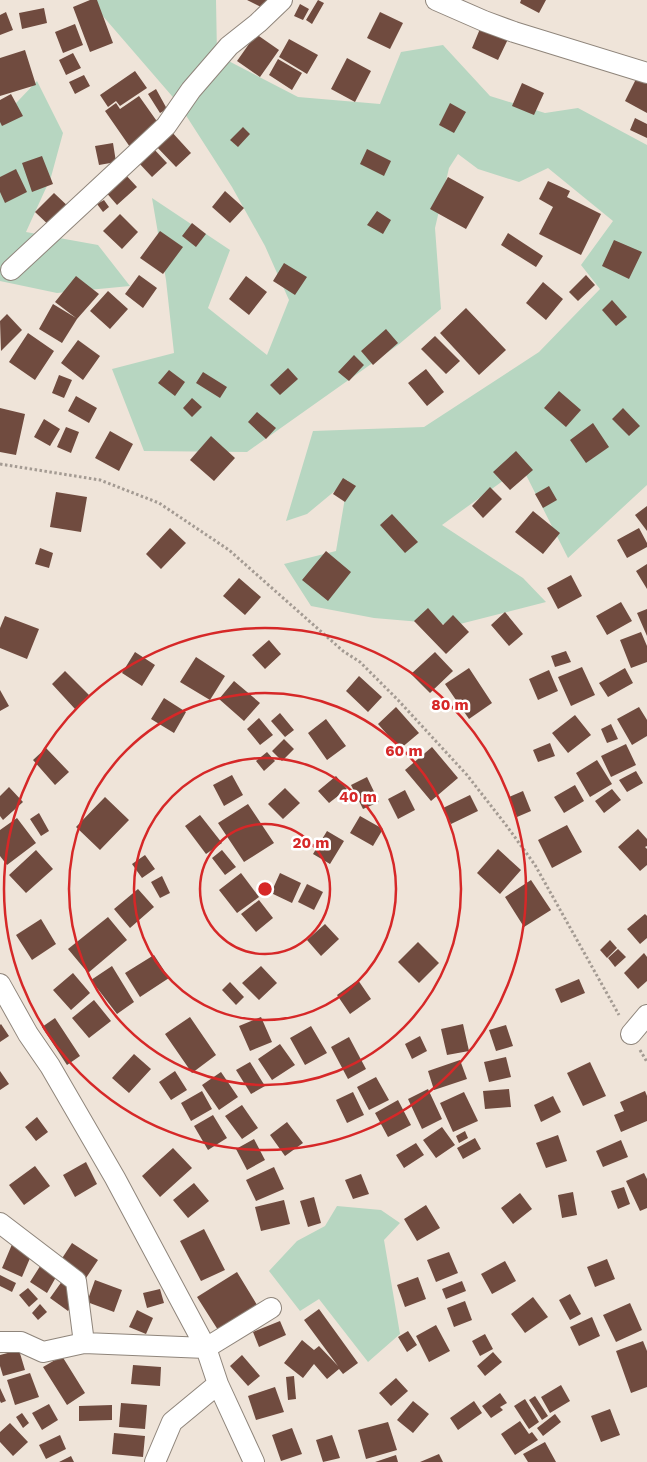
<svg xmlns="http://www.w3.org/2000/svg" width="647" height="1462" viewBox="0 0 647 1462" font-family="'Work Sans',sans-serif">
<rect width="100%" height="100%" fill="#efe4d9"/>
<!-- green -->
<path fill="#b7d6c1" d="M 89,0 L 216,0 L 217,55 L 298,97 L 380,104 L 401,52 L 443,45 L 490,96 L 545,113 L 578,108 L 647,145 L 647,485 L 568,558 L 522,467 L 442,525 L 523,578 L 546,602 L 456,625 L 374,618 L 311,606 L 284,564 L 336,551 L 348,480 L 307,514 L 286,521 L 313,431 L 424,427 L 539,352 L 600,289 L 581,265 L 613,221 L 548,168 L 519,182 L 478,169 L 458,154 L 449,168 L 435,228 L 441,309 L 398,345 L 247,452 L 144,451 L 112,369 L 174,353 L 166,280 L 152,198 L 230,250 L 208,308 L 267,355 L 289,300 L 265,246 L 232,187 L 178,103 Z
M 37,81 L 63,133 L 51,177 L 26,232 L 98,245 L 130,286 L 57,293 L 0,281 L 0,120 Z
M 337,1206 L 381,1210 L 400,1223 L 384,1240 L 400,1334 L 368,1362 L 319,1299 L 300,1311 L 269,1271 L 297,1241 L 325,1226 Z"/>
<!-- building -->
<path fill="#704b3f" d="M 90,0 L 97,0 L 113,43 L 90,52 L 73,7 Z
M 247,0 L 267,0 L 263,8 Z
M 318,0 L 324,3 L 312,24 L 306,20 Z
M 521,0 L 546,0 L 539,13 L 520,3 Z
M 300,4 L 309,9 L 303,20 L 294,16 Z
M 44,8 L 47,23 L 22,29 L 19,13 Z
M 6,12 L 13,30 L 0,35 L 0,15 Z
M 380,12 L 403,23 L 390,49 L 367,38 Z
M 75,24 L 83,45 L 63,53 L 55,32 Z
M 482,24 L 509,37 L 498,60 L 472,48 Z
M 256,34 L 279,50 L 260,77 L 237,61 Z
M 289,39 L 318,55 L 307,74 L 279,57 Z
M 25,50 L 36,85 L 0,96 L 0,58 Z
M 73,53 L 81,68 L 66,75 L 59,60 Z
M 347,58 L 371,71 L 355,102 L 331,89 Z
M 278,59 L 302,73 L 292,90 L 269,75 Z
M 135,71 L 147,88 L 120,106 L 116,101 L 108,107 L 100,95 Z
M 84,75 L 90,86 L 75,94 L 69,82 Z
M 637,77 L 647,82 L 647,113 L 625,101 Z
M 522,83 L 544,93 L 534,115 L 512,106 Z
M 156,89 L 167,109 L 160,113 L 148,94 Z
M 11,94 L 23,116 L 2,126 L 0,122 L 0,100 Z
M 139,96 L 161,127 L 130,147 L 105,111 L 116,103 L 120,109 Z
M 450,103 L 466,112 L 454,133 L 439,125 Z
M 635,118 L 647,124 L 647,138 L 630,130 Z
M 243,127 L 250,134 L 238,147 L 230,140 Z
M 170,130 L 191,153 L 176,167 L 155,145 Z
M 113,143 L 116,162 L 99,165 L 95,146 Z
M 152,147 L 167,163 L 152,177 L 137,161 Z
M 367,149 L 391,161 L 384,176 L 360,164 Z
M 42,156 L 53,184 L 32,192 L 22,163 Z
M 16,169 L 27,192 L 5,203 L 0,192 L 0,177 Z
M 123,172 L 137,187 L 117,205 L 104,190 Z
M 448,177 L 484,197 L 466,229 L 430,209 Z
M 548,181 L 570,191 L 567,197 L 601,214 L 581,255 L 539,234 L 553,207 L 539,199 Z
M 225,191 L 244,208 L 230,223 L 212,207 Z
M 54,193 L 72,210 L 53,229 L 35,212 Z
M 104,200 L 109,207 L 103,212 L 97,204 Z
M 377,211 L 391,220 L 383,234 L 367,225 Z
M 120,214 L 138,232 L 122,249 L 103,231 Z
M 192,223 L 206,234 L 196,247 L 182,236 Z
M 160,231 L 183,247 L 163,274 L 140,258 Z
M 508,233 L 543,256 L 536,267 L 501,245 Z
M 614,240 L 642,252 L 629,279 L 602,266 Z
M 284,263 L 307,277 L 295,295 L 273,281 Z
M 139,275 L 157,288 L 143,308 L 125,294 Z
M 586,275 L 595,285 L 578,301 L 569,292 Z
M 76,276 L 99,294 L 77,319 L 62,343 L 39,329 L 53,304 L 76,318 L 55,302 Z
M 246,276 L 267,292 L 249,315 L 229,299 Z
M 543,282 L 563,299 L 546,320 L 526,303 Z
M 108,291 L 128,309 L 110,329 L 90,311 Z
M 612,300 L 627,317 L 616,326 L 602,310 Z
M 466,308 L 506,350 L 479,375 L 440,333 Z
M 7,314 L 22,330 L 1,351 L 0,321 Z
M 386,329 L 398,343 L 373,365 L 361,351 Z
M 28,333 L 54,351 L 35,380 L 9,362 Z
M 435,336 L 460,361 L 446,374 L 421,349 Z
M 78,340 L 100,356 L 83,380 L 61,363 Z
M 354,355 L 364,365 L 349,381 L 338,372 Z
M 288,368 L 298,379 L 280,395 L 270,385 Z
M 426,369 L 444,392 L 427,406 L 408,383 Z
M 169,370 L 185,382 L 175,396 L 158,383 Z
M 203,372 L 227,387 L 220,398 L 196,383 Z
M 59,375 L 72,380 L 64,398 L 52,393 Z
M 559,391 L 581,410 L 566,427 L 544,408 Z
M 76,396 L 97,408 L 89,423 L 68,411 Z
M 192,398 L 202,407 L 192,417 L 183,408 Z
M 0,408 L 25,414 L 16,455 L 0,452 Z
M 623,408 L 640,426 L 629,436 L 612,419 Z
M 257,412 L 276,428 L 266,439 L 248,422 Z
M 44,419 L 60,429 L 50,446 L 34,437 Z
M 593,423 L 609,447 L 586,463 L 570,440 Z
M 66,427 L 79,432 L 71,453 L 57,447 Z
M 110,431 L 133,444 L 119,471 L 95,458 Z
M 211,436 L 235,458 L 214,481 L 190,460 Z
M 516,451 L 533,470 L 510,490 L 493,472 Z
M 343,478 L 356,486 L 345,502 L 333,494 Z
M 549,486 L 557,500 L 543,508 L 535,494 Z
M 490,487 L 502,499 L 483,518 L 472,506 Z
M 56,492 L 87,497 L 81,532 L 50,527 Z
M 647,506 L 647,531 L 635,515 Z
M 533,511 L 560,533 L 543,554 L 515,532 Z
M 392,514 L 418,542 L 405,553 L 380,525 Z
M 170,528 L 186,543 L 161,569 L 146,554 Z
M 639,528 L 647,543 L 647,547 L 627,558 L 617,540 Z
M 40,548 L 53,553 L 49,568 L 35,564 Z
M 326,551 L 351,572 L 328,601 L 302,580 Z
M 647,564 L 647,589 L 636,571 Z
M 571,575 L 582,596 L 558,609 L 547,588 Z
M 239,578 L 261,597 L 245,615 L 223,596 Z
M 621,602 L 632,621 L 607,635 L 596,616 Z
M 428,608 L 443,625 L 453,615 L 469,632 L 446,654 L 414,621 Z
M 647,609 L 647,636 L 637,613 Z
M 505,612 L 523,634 L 509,646 L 491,625 Z
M 5,616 L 39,629 L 27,659 L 0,648 L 0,628 Z
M 641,632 L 647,646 L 647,662 L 631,668 L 620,640 Z
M 269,640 L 281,654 L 265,669 L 252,655 Z
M 566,651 L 571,662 L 555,667 L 551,656 Z
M 135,652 L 155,665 L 142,686 L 122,673 Z
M 435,652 L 453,671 L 430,693 L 411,674 Z
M 196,657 L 225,676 L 210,700 L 180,682 Z
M 582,667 L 595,695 L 571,706 L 558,677 Z
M 469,668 L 492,703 L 469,719 L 445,684 Z
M 625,668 L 633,683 L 608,697 L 599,683 Z
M 549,670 L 558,691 L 538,700 L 529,679 Z
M 65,671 L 89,695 L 75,709 L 52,684 Z
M 359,676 L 382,697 L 368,712 L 346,691 Z
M 234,681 L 260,703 L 244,721 L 219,699 Z
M 0,690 L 9,706 L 0,711 Z
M 164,698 L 186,712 L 174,733 L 151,719 Z
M 396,707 L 419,733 L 400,749 L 378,724 Z
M 639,707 L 647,720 L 647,736 L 632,745 L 617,719 Z
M 280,713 L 294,730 L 285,737 L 271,721 Z
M 575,715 L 591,735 L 568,753 L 552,733 Z
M 259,718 L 273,735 L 260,745 L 247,729 Z
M 326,719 L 346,746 L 327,760 L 308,733 Z
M 611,724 L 618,739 L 607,743 L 601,729 Z
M 284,739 L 294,749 L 282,761 L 272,751 Z
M 550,743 L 555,756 L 538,762 L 533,750 Z
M 626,744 L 636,765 L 611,777 L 601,756 Z
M 432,747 L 458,778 L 431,801 L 405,770 Z
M 46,748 L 69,772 L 55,785 L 33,760 Z
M 267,752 L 275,761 L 264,771 L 256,761 Z
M 597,760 L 612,784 L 590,797 L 576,773 Z
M 636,771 L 643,783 L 627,792 L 619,780 Z
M 232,775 L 243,795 L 224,806 L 213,785 Z
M 336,776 L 347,789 L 329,803 L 318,791 Z
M 367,777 L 379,802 L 363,809 L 351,785 Z
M 575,785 L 584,801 L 564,813 L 554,797 Z
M 9,787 L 23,802 L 3,820 L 0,816 L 0,796 Z
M 285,788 L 300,803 L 283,819 L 268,804 Z
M 612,789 L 621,800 L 604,813 L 595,801 Z
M 405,790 L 415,810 L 398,819 L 388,799 Z
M 523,791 L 531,811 L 517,817 L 509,797 Z
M 470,795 L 478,811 L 451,824 L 443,808 Z
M 105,797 L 129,820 L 100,850 L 76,827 Z
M 248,804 L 274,843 L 244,862 L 218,823 Z
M 39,813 L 49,831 L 41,836 L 30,819 Z
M 200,815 L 222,843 L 206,854 L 185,826 Z
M 360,816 L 383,829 L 373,846 L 350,833 Z
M 17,818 L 36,843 L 7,865 L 0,856 L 0,830 Z
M 567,825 L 582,852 L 552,868 L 538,840 Z
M 638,829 L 647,839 L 647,846 L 645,847 L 647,849 L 647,865 L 640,871 L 618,847 Z
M 327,831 L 344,841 L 330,864 L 313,854 Z
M 498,849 L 521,870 L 500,894 L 477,873 Z
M 36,850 L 53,869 L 26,893 L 9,875 Z
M 222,850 L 236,867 L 225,875 L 212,858 Z
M 145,855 L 155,869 L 142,878 L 132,864 Z
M 241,873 L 259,897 L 237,913 L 219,890 Z
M 280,873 L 301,883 L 292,903 L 271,893 Z
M 162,876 L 170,893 L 160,898 L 151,882 Z
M 531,880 L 551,910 L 524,927 L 505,897 Z
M 307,884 L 323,892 L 314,910 L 298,902 Z
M 138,889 L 154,907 L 130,928 L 114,909 Z
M 259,900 L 273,918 L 256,932 L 241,914 Z
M 645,914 L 647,916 L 647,938 L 640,944 L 627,929 Z
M 108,917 L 127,940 L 88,973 L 68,949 Z
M 41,919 L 56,944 L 32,960 L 16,935 Z
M 325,924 L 339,939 L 321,956 L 307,940 Z
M 610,940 L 617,948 L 607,958 L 600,950 Z
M 418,942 L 439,963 L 419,983 L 398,962 Z
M 618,949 L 626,957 L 615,967 L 608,958 Z
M 644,953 L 647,957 L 647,981 L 638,989 L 624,973 Z
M 154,955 L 169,978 L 140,997 L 125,973 Z
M 112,966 L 134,1002 L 117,1014 L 91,980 Z
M 261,966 L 277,983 L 259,1000 L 242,983 Z
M 73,973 L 90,993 L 71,1010 L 53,990 Z
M 579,979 L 585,993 L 561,1003 L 555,989 Z
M 358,980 L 371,999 L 350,1014 L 337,995 Z
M 230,982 L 244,997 L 236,1005 L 222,990 Z
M 94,1000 L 111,1021 L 89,1038 L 72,1018 Z
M 190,1017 L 216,1055 L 192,1073 L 165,1034 Z
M 261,1017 L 272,1042 L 250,1051 L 239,1026 Z
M 55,1018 L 80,1056 L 67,1065 L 42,1027 Z
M 1,1024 L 9,1036 L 0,1042 L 0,1025 Z
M 463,1024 L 469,1051 L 447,1055 L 441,1029 Z
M 506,1025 L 513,1046 L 496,1051 L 489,1030 Z
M 311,1026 L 327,1053 L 305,1065 L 290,1038 Z
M 420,1036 L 427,1051 L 412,1059 L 405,1044 Z
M 349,1037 L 366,1069 L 348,1079 L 331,1047 Z
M 280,1044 L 295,1065 L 272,1080 L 258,1059 Z
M 134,1054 L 151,1069 L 129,1093 L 112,1078 Z
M 506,1057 L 511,1077 L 489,1082 L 484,1062 Z
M 460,1060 L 467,1079 L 434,1090 L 428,1071 Z
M 250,1062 L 265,1086 L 251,1094 L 236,1070 Z
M 590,1062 L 606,1096 L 583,1106 L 567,1073 Z
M 0,1071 L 9,1084 L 0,1090 Z
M 175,1071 L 187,1090 L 171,1100 L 159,1082 Z
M 221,1072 L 238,1097 L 219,1110 L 202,1085 Z
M 376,1077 L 389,1100 L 369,1110 L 357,1087 Z
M 428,1089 L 442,1119 L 422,1129 L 408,1099 Z
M 509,1089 L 511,1107 L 485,1109 L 483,1091 Z
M 202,1091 L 212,1109 L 191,1121 L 181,1103 Z
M 645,1091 L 647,1096 L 647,1121 L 621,1132 L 614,1115 L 624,1111 L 620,1102 Z
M 353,1092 L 364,1115 L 347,1123 L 336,1100 Z
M 464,1092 L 478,1121 L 453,1132 L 440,1103 Z
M 553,1096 L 561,1112 L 541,1122 L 534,1105 Z
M 398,1100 L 411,1125 L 388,1137 L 375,1113 Z
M 242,1105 L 258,1128 L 242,1139 L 225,1116 Z
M 213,1115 L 227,1138 L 208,1150 L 194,1126 Z
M 37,1117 L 48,1132 L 36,1141 L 25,1127 Z
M 287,1122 L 303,1143 L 285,1156 L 270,1135 Z
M 442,1127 L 455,1145 L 436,1158 L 423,1140 Z
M 465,1131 L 468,1138 L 459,1143 L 456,1136 Z
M 558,1135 L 567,1161 L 546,1168 L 536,1143 Z
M 475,1138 L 481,1149 L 463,1159 L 457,1148 Z
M 254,1139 L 265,1160 L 247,1170 L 236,1149 Z
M 621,1140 L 628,1157 L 603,1167 L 596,1151 Z
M 416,1143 L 424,1155 L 404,1168 L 396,1155 Z
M 173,1148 L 192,1168 L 160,1197 L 142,1176 Z
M 86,1162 L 97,1184 L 75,1197 L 63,1175 Z
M 35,1166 L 50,1186 L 24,1205 L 9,1185 Z
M 274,1167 L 284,1189 L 256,1201 L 246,1180 Z
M 644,1173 L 647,1179 L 647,1208 L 640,1211 L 626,1181 Z
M 361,1174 L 369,1194 L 353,1199 L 345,1180 Z
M 194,1183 L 209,1201 L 188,1218 L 173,1200 Z
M 624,1187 L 630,1204 L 618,1209 L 611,1191 Z
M 573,1192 L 577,1215 L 562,1218 L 558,1195 Z
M 520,1193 L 532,1209 L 513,1224 L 501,1208 Z
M 314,1197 L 321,1223 L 308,1227 L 300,1201 Z
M 284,1200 L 290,1224 L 261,1231 L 255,1207 Z
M 426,1205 L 440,1228 L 417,1241 L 404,1219 Z
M 204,1229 L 225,1270 L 201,1281 L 180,1241 Z
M 13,1242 L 33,1251 L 22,1277 L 2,1268 Z
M 72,1243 L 98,1260 L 84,1281 L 59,1263 Z
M 449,1252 L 458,1273 L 436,1282 L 427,1260 Z
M 607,1259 L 615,1279 L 595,1287 L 587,1267 Z
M 44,1260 L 60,1270 L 47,1293 L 30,1282 Z
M 505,1261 L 516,1281 L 492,1294 L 481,1274 Z
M 237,1272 L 257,1305 L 218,1330 L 197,1297 Z
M 0,1275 L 16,1283 L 12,1292 L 0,1286 Z
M 65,1277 L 83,1290 L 68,1311 L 50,1298 Z
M 418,1277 L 426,1299 L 405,1307 L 397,1285 Z
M 95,1280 L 122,1290 L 114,1312 L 87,1302 Z
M 462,1281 L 466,1291 L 446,1299 L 442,1289 Z
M 28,1288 L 38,1299 L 29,1307 L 19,1295 Z
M 160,1289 L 164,1303 L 147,1308 L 143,1293 Z
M 570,1294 L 581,1314 L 570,1320 L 559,1300 Z
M 533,1297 L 548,1317 L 525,1333 L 511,1314 Z
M 465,1301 L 472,1320 L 454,1327 L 447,1308 Z
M 630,1303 L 642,1330 L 616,1342 L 603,1315 Z
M 40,1304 L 47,1312 L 38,1320 L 32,1313 Z
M 319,1309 L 358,1363 L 343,1374 L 339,1369 L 327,1379 L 314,1364 L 303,1378 L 284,1363 L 302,1340 L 314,1350 L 319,1346 L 338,1366 L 304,1320 Z
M 137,1310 L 153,1318 L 146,1334 L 129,1327 Z
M 592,1317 L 600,1336 L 579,1346 L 570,1327 Z
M 280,1321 L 286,1335 L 259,1347 L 253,1332 Z
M 436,1325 L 450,1351 L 429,1362 L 416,1336 Z
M 408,1331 L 417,1345 L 407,1352 L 398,1337 Z
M 485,1334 L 493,1349 L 480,1356 L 472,1341 Z
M 643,1341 L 647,1351 L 647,1387 L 631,1393 L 616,1351 Z
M 19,1350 L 25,1370 L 3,1376 L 0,1366 L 0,1355 Z
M 493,1352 L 502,1362 L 485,1376 L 477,1366 Z
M 242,1355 L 260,1376 L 248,1386 L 230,1366 Z
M 62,1356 L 85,1393 L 67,1405 L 43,1367 Z
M 133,1365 L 161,1367 L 160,1386 L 131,1384 Z
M 30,1373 L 39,1397 L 15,1405 L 7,1380 Z
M 294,1376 L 296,1399 L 288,1400 L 286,1377 Z
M 396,1378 L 408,1391 L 391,1406 L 379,1393 Z
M 561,1385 L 570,1401 L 550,1413 L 541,1397 Z
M 275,1387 L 284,1412 L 256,1420 L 248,1396 Z
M 0,1388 L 6,1401 L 1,1403 L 0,1401 Z
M 500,1393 L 507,1403 L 500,1407 L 503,1410 L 491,1418 L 482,1406 Z
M 535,1396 L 548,1416 L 542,1420 L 529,1400 Z
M 525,1399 L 539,1422 L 529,1429 L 514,1406 Z
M 413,1401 L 429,1414 L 413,1433 L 397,1420 Z
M 474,1401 L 482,1413 L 458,1430 L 450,1418 Z
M 121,1403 L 147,1405 L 145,1429 L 119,1427 Z
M 49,1404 L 58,1420 L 42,1430 L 32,1413 Z
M 112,1405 L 112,1420 L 79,1421 L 79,1406 Z
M 610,1409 L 620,1435 L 601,1442 L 591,1416 Z
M 22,1413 L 29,1423 L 23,1428 L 16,1417 Z
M 555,1414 L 561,1422 L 543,1436 L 537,1428 Z
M 520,1421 L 529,1434 L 532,1432 L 538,1440 L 515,1455 L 501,1434 Z
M 388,1422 L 397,1450 L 366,1459 L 358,1430 Z
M 10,1423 L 28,1442 L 13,1456 L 0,1442 L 0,1432 Z
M 292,1428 L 302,1454 L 281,1461 L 272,1435 Z
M 114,1433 L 145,1436 L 143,1457 L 112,1454 Z
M 60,1435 L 66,1449 L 46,1459 L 39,1445 Z
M 332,1435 L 340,1458 L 323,1462 L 316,1440 Z
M 545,1442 L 556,1462 L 528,1462 L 523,1454 Z
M 439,1454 L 443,1462 L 420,1462 Z
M 396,1455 L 398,1462 L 375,1462 Z
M 71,1456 L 74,1462 L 59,1462 Z"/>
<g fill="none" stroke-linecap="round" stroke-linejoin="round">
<defs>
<path id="street" d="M 436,0 L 484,21 L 514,32 L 647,73
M 11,270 L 166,126 L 191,90 L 229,46 L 258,23 L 282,0
M 0,984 L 28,1034 L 50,1066 L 115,1178 L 206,1348 L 218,1384 L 254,1462
M 631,1034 L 647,1015
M 0,1223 L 76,1281 L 84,1343
M 0,1342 L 21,1342 L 43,1352 L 84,1343 L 206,1348 L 271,1308
M 155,1462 L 172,1422 L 218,1384"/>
</defs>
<!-- street casing -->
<use href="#street" stroke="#8f857b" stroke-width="22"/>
<!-- path -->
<path stroke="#a49b93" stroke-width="3" stroke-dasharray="2.5 2.5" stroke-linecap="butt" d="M 0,464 L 100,480 L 159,503 L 229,550 L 343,651 L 360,662 L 398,700 L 467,775 L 506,825 L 535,865 L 619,1015
M 640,1050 L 647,1062"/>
<!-- street -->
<use href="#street" stroke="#fff" stroke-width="20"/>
</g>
<!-- distance rings -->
<g fill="none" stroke="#d62828" stroke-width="2.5">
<circle cx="265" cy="889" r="65"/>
<circle cx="265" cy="889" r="131"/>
<circle cx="265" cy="889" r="196"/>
<circle cx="265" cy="889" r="261"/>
</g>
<circle cx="265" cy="889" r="8" fill="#d62828" stroke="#fff" stroke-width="2.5"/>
<g font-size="15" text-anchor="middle" font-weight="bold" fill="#d62828" stroke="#fff" stroke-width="5" stroke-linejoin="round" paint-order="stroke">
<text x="450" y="710">80 m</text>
<text x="404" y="756">60 m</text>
<text x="358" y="802">40 m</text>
<text x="311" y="848">20 m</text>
</g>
</svg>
